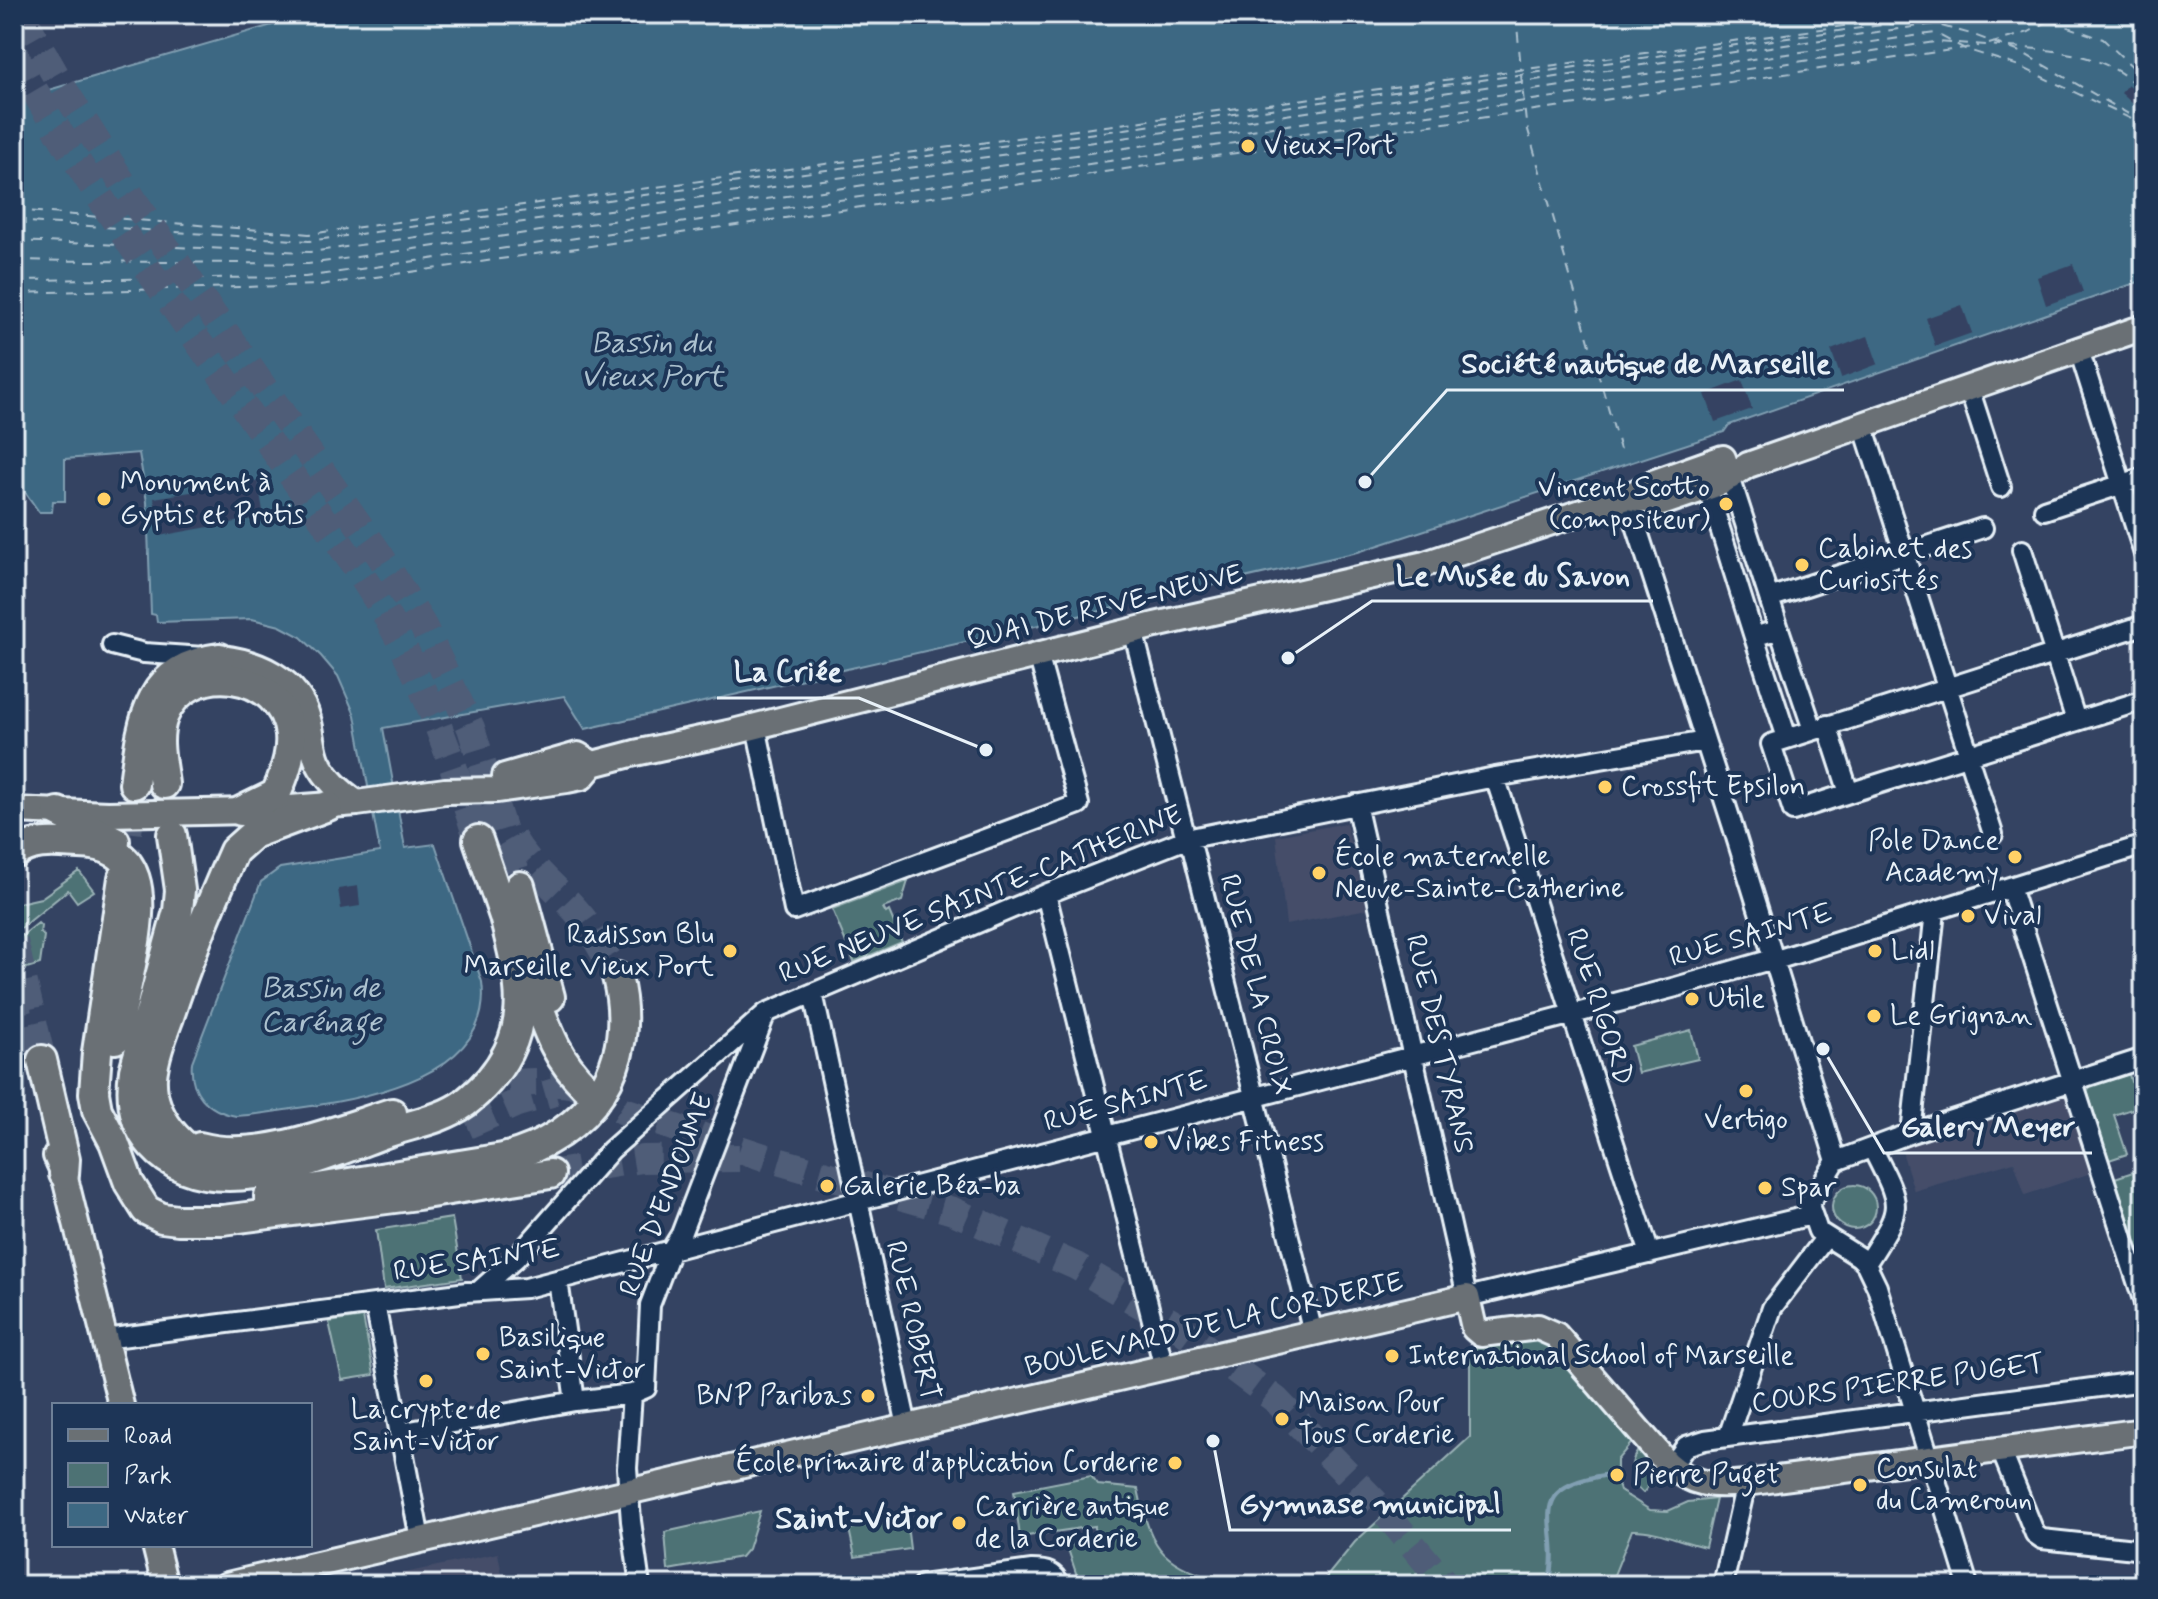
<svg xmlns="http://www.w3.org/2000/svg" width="2158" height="1599" viewBox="0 0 2158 1599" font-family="Mynerve,sans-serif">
<rect width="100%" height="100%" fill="#344362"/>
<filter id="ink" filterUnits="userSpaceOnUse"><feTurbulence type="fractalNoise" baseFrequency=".0125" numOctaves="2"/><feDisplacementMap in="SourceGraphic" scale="16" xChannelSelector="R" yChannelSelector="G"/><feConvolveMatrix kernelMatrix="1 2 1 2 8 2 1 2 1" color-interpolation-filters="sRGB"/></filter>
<g filter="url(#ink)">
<!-- built -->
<path fill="#444d69" d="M 1346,823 L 1367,909 L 1286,925 L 1276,836 Z
M 2066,1095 L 2091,1173 L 2025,1195 L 2014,1162 L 1914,1191 L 1901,1148 Z
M 498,1553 L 504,1585 L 368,1585 L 367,1581 Z"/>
<!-- green -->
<path fill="#4d7274" stroke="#9ab2b6" stroke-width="2" d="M 79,871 L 94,891 L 77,902 L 68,890 L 14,934 L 14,904 L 41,898 Z
M 908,881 L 902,901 L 883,908 L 886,913 L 889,911 L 902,942 L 854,962 L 832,909 Z
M 38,923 L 41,926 L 40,933 L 44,936 L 40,964 L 14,972 L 14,942 Z
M 1691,1030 L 1698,1059 L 1638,1073 L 1631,1046 Z
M 2129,1074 L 2131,1082 L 2144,1091 L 2144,1105 L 2114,1115 L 2127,1154 L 2109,1160 L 2087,1091 L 2091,1086 Z
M 2133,1172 L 2144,1206 L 2144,1250 L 2138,1248 L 2115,1178 Z
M1832 1207a22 22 0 1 1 44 0a22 22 0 1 1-44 0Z
M 452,1218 L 462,1278 L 384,1289 L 376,1230 Z
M 363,1317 L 374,1375 L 342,1380 L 329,1322 Z
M 1526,1336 L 1549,1342 L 1634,1440 L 1617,1460 L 1617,1480 L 1620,1491 L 1650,1510 L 1668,1511 L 1688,1502 L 1716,1499 L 1705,1547 C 1681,1542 1656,1529 1632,1530 L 1610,1585 L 1311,1585 L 1324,1580 L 1355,1542 L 1470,1437 L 1470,1350 Z
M 1637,1452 C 1655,1458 1655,1481 1643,1493 C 1631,1483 1628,1465 1637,1452 Z
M 1091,1476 L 1098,1485 L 1138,1489 C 1153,1559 1165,1562 1229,1585 L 1080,1585 L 1067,1546 L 1094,1542 L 1095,1526 L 1020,1537 L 1014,1491 Z
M 760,1511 L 748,1549 L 741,1557 L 668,1570 L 665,1532 Z
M 906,1517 L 910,1549 L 855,1557 L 849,1529 Z"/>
<!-- water -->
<path fill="#3d6883" stroke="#819fb2" stroke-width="2" d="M 310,14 L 2144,14 L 2144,280 L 1729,425 L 1724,432 L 1358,552 L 585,729 L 564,696 L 383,728 L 405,848 L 435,844 L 482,982 C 495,1076 365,1099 298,1108 C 278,1111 257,1115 236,1116 C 207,1111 189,1092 192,1062 L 261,882 L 280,868 L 380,852 L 355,715 L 338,676 L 321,656 L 301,637 L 280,626 L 252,619 L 157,622 L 156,615 L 151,614 L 147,502 L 139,453 L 65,459 L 65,501 L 53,501 L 52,512 L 39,512 L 14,476 L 14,100 Z"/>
<!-- pier -->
<path fill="#344362" d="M 2128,85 L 2144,99 L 2144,114 L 2121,93 Z
M 2073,264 L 2083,292 L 2046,305 L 2037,277 Z
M 1962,305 L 1972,333 L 1935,346 L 1926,318 Z
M 1868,336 L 1878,364 L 1841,378 L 1831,350 Z
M 1742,380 L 1752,409 L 1715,422 L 1705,394 Z
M 258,481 L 264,517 L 159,536 L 154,498 Z
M 358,886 L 360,906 L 341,909 L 338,889 Z"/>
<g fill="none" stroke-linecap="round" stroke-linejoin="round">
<!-- stream -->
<path stroke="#819fb2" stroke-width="5" d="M 1549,1582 C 1564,1526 1517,1489 1606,1475"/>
<!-- ferry -->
<path stroke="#acc1cf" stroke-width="2" stroke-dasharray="10 8" stroke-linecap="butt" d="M 1516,14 L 1521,69
M 1958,43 L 2000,46
M 1989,44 L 2029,32 L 2061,14
M 2010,47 C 2058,50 2112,54 2144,94
M 1521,75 L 1526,123 L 1621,453
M 14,210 L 309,234 L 1932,14
M 14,221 L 309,241 L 1933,18 L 2038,17 L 2103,39 L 2139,73 L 2144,83
M 14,241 L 310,252 L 1934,24 L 1971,34 L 2023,53 L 2144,123
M 14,260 L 308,264 L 1935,33 L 1965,49 L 2019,66 L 2144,125
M 14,280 L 305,277 L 1935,42 L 1952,43
M 14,293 L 320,285 L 1979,46"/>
<!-- major-tunnel -->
<path stroke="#4f5d78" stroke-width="24" stroke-dasharray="24 12" stroke-linecap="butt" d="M 14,991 L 35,1072"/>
<!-- highway-tunnel -->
<path stroke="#4f5d78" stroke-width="28" stroke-dasharray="28 14" stroke-linecap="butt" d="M 21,14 L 61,85 L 134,201 L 381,557 L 423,626 L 471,728 L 520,886
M 14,54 C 91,196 189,327 281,460 C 320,517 365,574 398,637 C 432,702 455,770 478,840
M 512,838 C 530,869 560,890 582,918 C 596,936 606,956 617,977
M 123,874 L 134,784
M 14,941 L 42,1060
M 585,1086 L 624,1111 L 767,1158 L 953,1211 L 1076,1266 L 1174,1324 L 1276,1400 L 1389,1517 L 1446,1585
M 467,1092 C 510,1080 555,1078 599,1090
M 467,1125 L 517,1103 L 555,1092
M 550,1174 L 642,1159 L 739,1158"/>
<defs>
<path id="minor" d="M 2079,350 L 2144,554
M 1969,388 L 2001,487
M 1863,425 L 1969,755
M 1707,487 L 1754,637 L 1779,629 L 1730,477
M 1627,497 L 1732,824 L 1836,1161
M 2044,510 L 2144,477
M 2022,550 L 2076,721
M 1769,598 L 1983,528
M 1779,629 L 1813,730
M 1133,630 L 1186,839 L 1193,851 L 1313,1333
M 1754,637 L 1787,738
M 112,645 L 144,653 L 204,657
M 1827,725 L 1849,793 L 1793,811 L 1771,744 L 2144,625
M 756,726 L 794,910 L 1079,804 L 1038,654
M 1970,763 L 1993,834
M 1495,777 L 1650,1254
M 1849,793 L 2144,700
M 1356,804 L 1467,1297 L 1812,1215
M 2010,887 L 2144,1303
M 1046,894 L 1164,1368
M 813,993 L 907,1426
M 1911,1133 L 1935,911
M 1866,1264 C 1903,1205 1904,1211 1872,1148
M 558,1280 L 575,1401
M 480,1290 L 516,1258 L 611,1150 L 766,1013 L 1046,894 L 1186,839 L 1495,777 L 1705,741
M 375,1304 L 420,1539
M 105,1339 L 467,1292 L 526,1288 L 1676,987 L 1773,959 L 1776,960 L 2144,845
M 399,1433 L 575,1401 L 632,1394
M 1728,1437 L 1772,1308 L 1826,1237
M 2001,1450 L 2035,1534 L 2042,1539 L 2144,1550
M 1671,1467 L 1686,1446 L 1705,1440 L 2144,1381
M 640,1585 L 631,1521 L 627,1468 L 632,1394 L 646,1388 L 650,1305 L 671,1250 L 681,1234 L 765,1015
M 922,1585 L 1032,1570 C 1046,1570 1055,1572 1060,1585
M 1723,1585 L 1746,1483
M 1968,1585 L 1877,1287 L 1866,1264 L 1859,1257 L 1818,1231 L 1809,1205 L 1836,1161 L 1911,1133 L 2144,1058"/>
<path id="major" d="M 1627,497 L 1662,503 L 1720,483 L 1748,465 L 2144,327
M 220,658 C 258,662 297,679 308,719 C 312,732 312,749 318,762 C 326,778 342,793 357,803
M 505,776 L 578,755 L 593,764
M 14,810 L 108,814 L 250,811 L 357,803 L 445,791 L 497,790 L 567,780 L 582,777 L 593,764 L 635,753 L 733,732 L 1155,625 L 1425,564 L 1627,497 L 1655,482 L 1723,458 L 1730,477
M 56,1156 L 64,1174 L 121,1405
M 155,1545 L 165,1585
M 227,1585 L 1467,1297 L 1474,1328 L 1481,1334 L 1538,1327 L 1556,1335 L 1667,1463 C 1692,1486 1714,1486 1746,1483 L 2144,1431"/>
<path id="highway" d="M 134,784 C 142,722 146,667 220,658
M 164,784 C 161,762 155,738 163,717 C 187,657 283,670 290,735 C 292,755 284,776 276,794 L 241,811
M 58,812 L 115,841
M 172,835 L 180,890 L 178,911 L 134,1071 C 130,1098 133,1124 152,1145 C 208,1208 317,1159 380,1135 C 409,1124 440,1121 465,1103 C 483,1089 498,1072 508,1052 C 531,1007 515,962 504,916
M 478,840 L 510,934
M 14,854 C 33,839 57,843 79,844 C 146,845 142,899 134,948 C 129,979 122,1009 115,1039
M 123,878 L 97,1052 L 94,1093 L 97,1110 L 114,1142 L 129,1183 L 146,1210 L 162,1218 L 178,1220 L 223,1220 L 418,1195 L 550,1174
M 520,886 L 550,997
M 527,976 C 545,1019 550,1052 585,1086
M 42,1060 L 65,1159 L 64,1174
M 200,1147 C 257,1163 337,1130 392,1113
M 219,1161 C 181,1155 150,1115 152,1077 C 154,1056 162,1036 169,1017 C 187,961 210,905 234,851 L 253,834 L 328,806
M 269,1196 L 503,1158 C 590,1136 639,1065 617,977"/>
</defs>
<!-- minor casing -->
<use href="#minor" stroke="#e8f1f8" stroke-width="24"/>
<!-- major casing -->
<use href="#major" stroke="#e8f1f8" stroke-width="30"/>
<!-- highway casing -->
<use href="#highway" stroke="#e8f1f8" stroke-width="34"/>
<!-- minor -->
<use href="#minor" stroke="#1d3557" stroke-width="18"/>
<!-- major -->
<use href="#major" stroke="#6a7074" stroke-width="24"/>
<!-- highway -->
<use href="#highway" stroke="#6a7074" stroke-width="28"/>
</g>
</g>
<!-- markers -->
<g fill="#ffd166" stroke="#1d3557" stroke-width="3">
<circle cx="1248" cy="146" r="8"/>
<circle cx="104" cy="499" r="8"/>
<circle cx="1726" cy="504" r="8"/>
<circle cx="1802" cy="565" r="8"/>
<circle cx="1605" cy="787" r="8"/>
<circle cx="2015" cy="857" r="8"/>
<circle cx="1319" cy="873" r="8"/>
<circle cx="1968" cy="916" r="8"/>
<circle cx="730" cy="951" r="8"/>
<circle cx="1875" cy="951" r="8"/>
<circle cx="1692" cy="999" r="8"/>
<circle cx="1874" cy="1016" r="8"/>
<circle cx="1746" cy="1091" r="8"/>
<circle cx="1151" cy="1142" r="8"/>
<circle cx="827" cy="1186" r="8"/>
<circle cx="1765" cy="1188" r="8"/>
<circle cx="483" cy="1354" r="8"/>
<circle cx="1392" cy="1356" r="8"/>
<circle cx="426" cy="1381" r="8"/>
<circle cx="868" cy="1396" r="8"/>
<circle cx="1282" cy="1419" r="8"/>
<circle cx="1175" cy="1463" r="8"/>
<circle cx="1617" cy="1475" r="8"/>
<circle cx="1860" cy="1485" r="8"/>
<circle cx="959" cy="1523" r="8"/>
</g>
<g text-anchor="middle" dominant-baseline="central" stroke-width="8" stroke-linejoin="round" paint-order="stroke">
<!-- poi labels -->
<g font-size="28" fill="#e8f1f8" stroke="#1d3557" text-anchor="start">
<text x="1264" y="146">Vieux-Port</text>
<text x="120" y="483">Monument à<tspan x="120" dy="32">Gyptis et Protis</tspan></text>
<text x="1710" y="488" text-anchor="end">Vincent Scotto<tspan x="1710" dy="32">(compositeur)</tspan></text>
<text x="1818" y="549">Cabinet des<tspan x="1818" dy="32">Curiosités</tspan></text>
<text x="1621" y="787">Crossfit Epsilon</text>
<text x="1999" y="841" text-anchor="end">Pole Dance<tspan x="1999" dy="32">Academy</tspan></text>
<text x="1335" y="857">École maternelle<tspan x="1335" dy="32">Neuve-Sainte-Catherine</tspan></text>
<text x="1984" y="916">Vival</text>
<text x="714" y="935" text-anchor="end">Radisson Blu<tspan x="714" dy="32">Marseille Vieux Port</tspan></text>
<text x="1891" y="951">Lidl</text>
<text x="1708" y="999">Utile</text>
<text x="1890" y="1016">Le Grignan</text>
<text x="1746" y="1120" text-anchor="middle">Vertigo</text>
<text x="1167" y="1142">Vibes Fitness</text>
<text x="843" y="1186">Galerie Béa-ba</text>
<text x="1781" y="1188">Spar</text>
<text x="499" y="1338">Basilique<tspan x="499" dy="32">Saint-Victor</tspan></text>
<text x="1408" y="1356">International School of Marseille</text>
<text x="852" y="1396" text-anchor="end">BNP Paribas</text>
<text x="1298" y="1403">Maison Pour<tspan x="1298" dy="32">Tous Corderie</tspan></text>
<text x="426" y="1410" text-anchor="middle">La crypte de<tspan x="426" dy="32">Saint-Victor</tspan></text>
<text x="1159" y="1463" text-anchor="end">École primaire d'application Corderie</text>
<text x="1876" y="1469">Consulat<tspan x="1876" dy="32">du Cameroun</tspan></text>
<text x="1633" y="1475">Pierre Puget</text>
<text x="975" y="1507">Carrière antique<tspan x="975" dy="32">de la Corderie</tspan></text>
</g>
<!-- street labels -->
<g font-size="28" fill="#e8f1f8" stroke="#1d3557">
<text transform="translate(1105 608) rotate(-14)">QUAI DE RIVE-NEUVE</text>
<text transform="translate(981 895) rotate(-22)">RUE NEUVE SAINTE-CATHERINE</text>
<text transform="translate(1751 936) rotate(-16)">RUE SAINTE</text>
<text transform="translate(1255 985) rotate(76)">RUE DE LA CROIX</text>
<text transform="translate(1599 1007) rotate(72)">RUE RIGORD</text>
<text transform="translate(1439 1044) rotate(77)">RUE DES TYRANS</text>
<text transform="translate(1126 1102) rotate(-15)">RUE SAINTE</text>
<text transform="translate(667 1195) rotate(-69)">RUE D'ENDOUME</text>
<text transform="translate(477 1261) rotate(-8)">RUE SAINTE</text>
<text transform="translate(912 1321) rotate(77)">RUE ROBERT</text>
<text transform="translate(1214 1325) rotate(-13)">BOULEVARD DE LA CORDERIE</text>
<text transform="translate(1898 1384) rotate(-8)">COURS PIERRE PUGET</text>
</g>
<!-- water labels -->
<g font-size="30" font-style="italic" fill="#acc1cf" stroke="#1d3557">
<text x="652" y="343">Bassin du<tspan x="652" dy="34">Vieux Port</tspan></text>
<text x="321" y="988">Bassin de<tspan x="321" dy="34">Carénage</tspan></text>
</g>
<!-- quarter labels -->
<g font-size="32" font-weight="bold" fill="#e8f1f8" stroke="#1d3557">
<text x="859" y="1519">Saint-Victor</text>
</g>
</g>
<!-- callouts -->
<path fill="none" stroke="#e8f1f8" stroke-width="3" d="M1365 482L1447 390H1844M1288 658L1372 601H1653M986 750L859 698H717M1823 1049L1884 1153H2092M1213 1441L1230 1530H1511"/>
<g fill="#e8f1f8" stroke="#1d3557" stroke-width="3">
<circle cx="1365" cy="482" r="8"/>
<circle cx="1288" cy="658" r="8"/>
<circle cx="986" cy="750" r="8"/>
<circle cx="1823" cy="1049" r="8"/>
<circle cx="1213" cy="1441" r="8"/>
</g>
<g font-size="30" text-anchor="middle" font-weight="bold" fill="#e8f1f8" stroke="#1d3557" stroke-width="8" stroke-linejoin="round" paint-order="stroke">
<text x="1646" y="373">Société nautique de Marseille</text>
<text x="1513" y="585">Le Musée du Savon</text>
<text x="788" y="681">La Criée</text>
<text x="1988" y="1136">Galery Meyer</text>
<text x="1370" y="1513">Gymnase municipal</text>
</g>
<!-- margin -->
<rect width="2158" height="1599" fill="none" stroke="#1d3557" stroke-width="48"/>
<rect x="24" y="24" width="2110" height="1551" fill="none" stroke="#e8f1f8" stroke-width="3" filter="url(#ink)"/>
<!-- legend -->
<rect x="52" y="1403" width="260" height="144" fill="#1d3557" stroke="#6e8097" stroke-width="2"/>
<rect x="68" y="1429" width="40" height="12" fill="#6a7074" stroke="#6e8097" stroke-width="2"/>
<text x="124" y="1443" font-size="24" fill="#e8f1f8">Road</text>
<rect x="68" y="1463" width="40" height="24" fill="#4d7274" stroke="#6e8097" stroke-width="2"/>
<text x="124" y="1483" font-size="24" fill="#e8f1f8">Park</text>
<rect x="68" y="1503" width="40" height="24" fill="#3d6883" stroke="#6e8097" stroke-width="2"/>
<text x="124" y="1523" font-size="24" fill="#e8f1f8">Water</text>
</svg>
